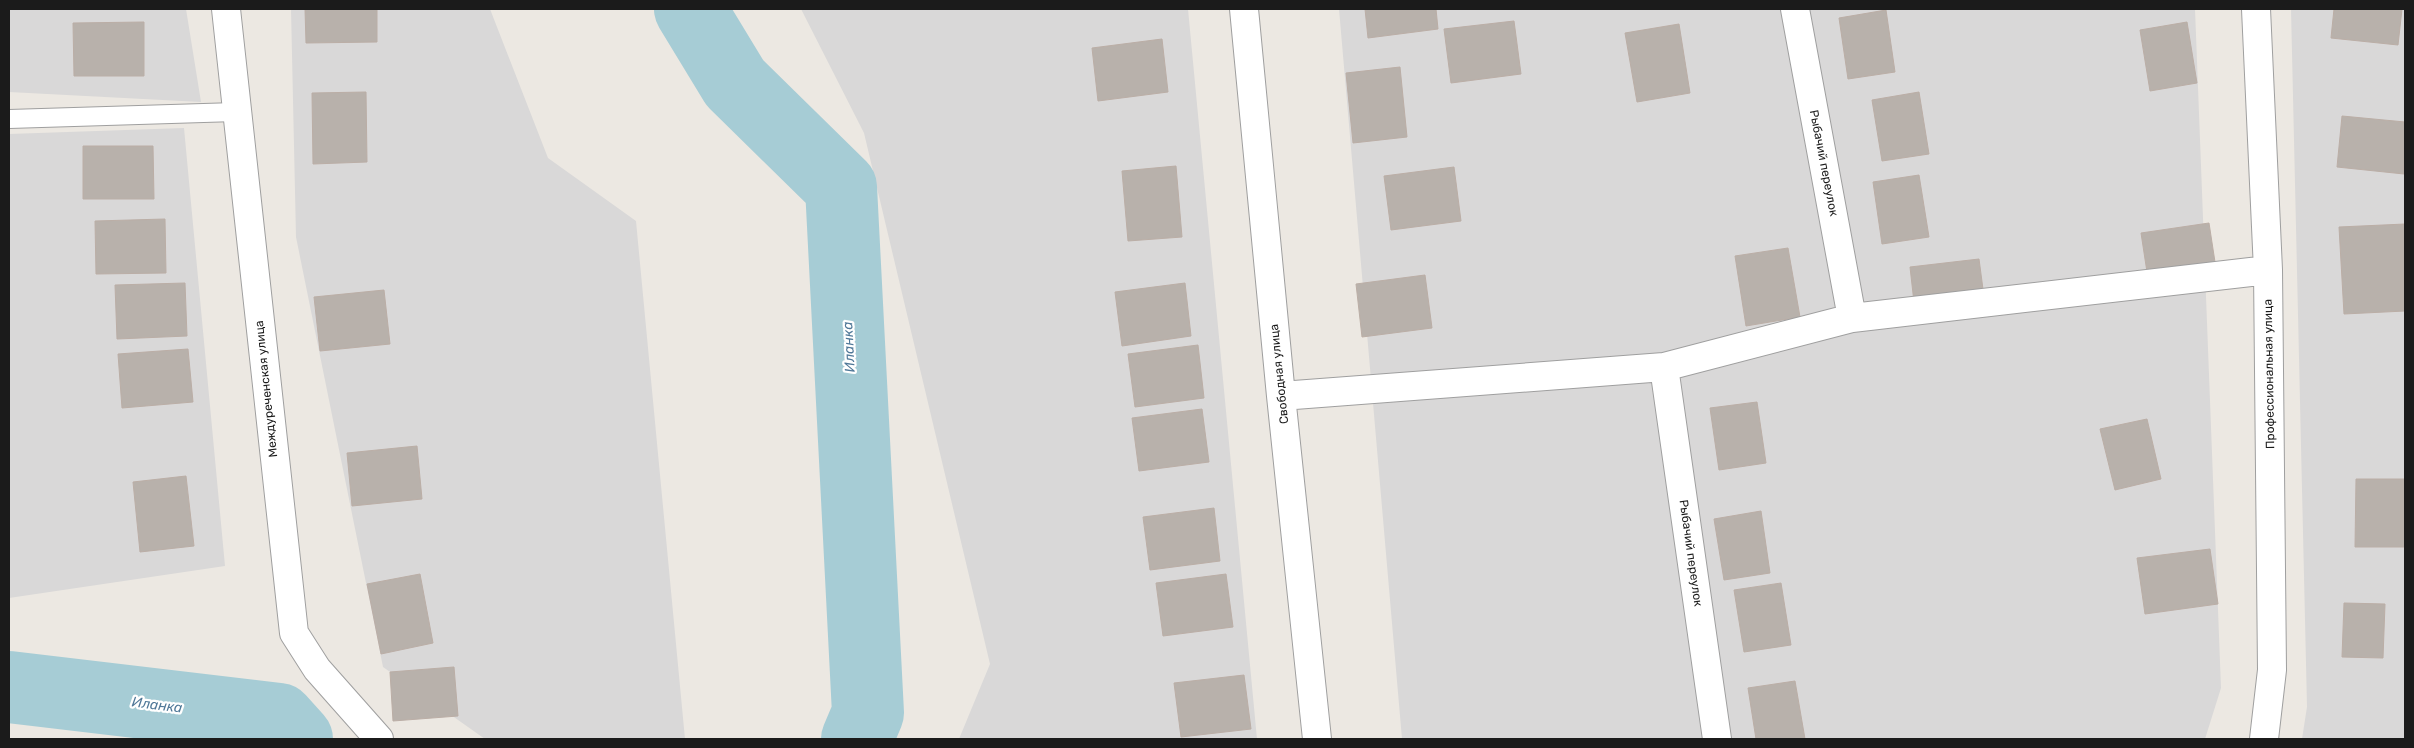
<svg xmlns="http://www.w3.org/2000/svg" width="2414" height="748" viewBox="0 0 2414 748" font-family="Rubik,sans-serif">
<rect width="100%" height="100%" fill="#ece8e2"/>
<!-- residential -->
<path fill="#d9d8d8" d="M 9,9 L 186,9 L 201,102 L 9,92 Z
M 291,9 L 490,9 L 548,158 L 636,221 L 685,739 L 485,739 L 383,667 L 296,237 Z
M 801,9 L 1188,9 L 1257,739 L 959,739 L 990,664 L 864,133 Z
M 1339,9 L 2195,9 L 2221,688 L 2205,739 L 1402,739 Z
M 2291,9 L 2405,9 L 2405,739 L 2302,739 L 2307,707 Z
M 184,128 L 225,566 L 9,598 L 9,134 Z"/>
<g fill="none" stroke-linecap="round" stroke-linejoin="round">
<!-- river -->
<path stroke="#a6ccd5" stroke-width="72" d="M 690,9 L 735,83 L 841,187 L 868,713 L 857,739
M 9,687 L 279,719 L 297,739"/>
</g>
<!-- building -->
<path fill="#b8b1ab" stroke="#bbaea6" d="M 305,9 L 377,9 L 377,42 L 306,43 Z
M 1365,9 L 1436,9 L 1438,29 L 1368,38 Z
M 2334,9 L 2402,9 L 2398,45 L 2331,38 Z
M 1886,10 L 1895,72 L 1848,79 L 1839,18 Z
M 1514,21 L 1521,74 L 1451,83 L 1444,29 Z
M 144,22 L 144,76 L 74,76 L 73,23 Z
M 2187,22 L 2197,83 L 2150,91 L 2140,30 Z
M 1679,24 L 1690,93 L 1637,102 L 1625,33 Z
M 1162,39 L 1168,92 L 1098,101 L 1092,48 Z
M 1400,67 L 1407,137 L 1353,143 L 1346,73 Z
M 366,92 L 367,162 L 313,164 L 312,93 Z
M 1919,92 L 1929,154 L 1882,161 L 1872,100 Z
M 2342,116 L 2405,122 L 2404,174 L 2337,167 Z
M 83,146 L 153,146 L 154,199 L 83,199 Z
M 1176,166 L 1182,237 L 1128,241 L 1122,171 Z
M 1454,167 L 1461,221 L 1391,230 L 1384,176 Z
M 1919,175 L 1929,237 L 1882,244 L 1873,182 Z
M 165,219 L 166,273 L 96,274 L 95,221 Z
M 2209,223 L 2217,275 L 2149,285 L 2141,233 Z
M 2405,224 L 2405,311 L 2344,314 L 2339,227 Z
M 1788,248 L 1800,317 L 1746,326 L 1735,256 Z
M 1979,259 L 1986,312 L 1916,320 L 1910,267 Z
M 1425,275 L 1432,328 L 1362,337 L 1356,284 Z
M 185,283 L 187,336 L 117,339 L 115,285 Z
M 1185,283 L 1191,336 L 1122,346 L 1115,292 Z
M 384,290 L 390,344 L 320,351 L 314,297 Z
M 1198,345 L 1204,398 L 1135,407 L 1128,354 Z
M 188,349 L 193,402 L 122,408 L 118,354 Z
M 1757,402 L 1766,463 L 1719,470 L 1710,408 Z
M 1202,409 L 1209,462 L 1139,471 L 1132,418 Z
M 2147,419 L 2161,479 L 2115,490 L 2100,429 Z
M 417,446 L 422,499 L 352,506 L 347,453 Z
M 186,476 L 194,546 L 140,552 L 133,482 Z
M 2356,479 L 2405,479 L 2405,547 L 2355,547 Z
M 1214,508 L 1220,561 L 1150,570 L 1143,517 Z
M 1761,511 L 1770,573 L 1724,580 L 1714,519 Z
M 2210,549 L 2218,604 L 2145,614 L 2137,558 Z
M 420,574 L 433,643 L 381,654 L 367,584 Z
M 1226,574 L 1233,627 L 1163,636 L 1156,583 Z
M 1781,583 L 1791,645 L 1744,652 L 1734,590 Z
M 2344,603 L 2385,604 L 2383,658 L 2342,657 Z
M 454,667 L 458,716 L 393,721 L 390,672 Z
M 1244,675 L 1251,729 L 1181,737 L 1174,683 Z
M 1795,681 L 1805,739 L 1756,739 L 1748,688 Z"/>
<g fill="none" stroke-linecap="round" stroke-linejoin="round">
<defs>
<path id="lane" d="M 9,119 L 236,112"/>
<path id="street" d="M 226,9 L 294,633 L 317,669 L 379,739
M 1244,9 L 1281,396 L 1317,739
M 1795,9 L 1852,318
M 2256,9 L 2268,270 L 2272,670 L 2264,739
M 1664,367 L 1717,739
M 1281,396 L 1664,367 L 1852,318 L 2268,270"/>
</defs>
<!-- lane casing -->
<use href="#lane" stroke="#9f9f9f" stroke-width="20"/>
<!-- street casing -->
<use href="#street" stroke="#9f9f9f" stroke-width="30"/>
<!-- lane -->
<use href="#lane" stroke="#fff" stroke-width="18"/>
<!-- street -->
<use href="#street" stroke="#fff" stroke-width="28"/>
</g>
<g text-anchor="middle" dominant-baseline="central" stroke-width="4.5" stroke-linejoin="round" paint-order="stroke">
<!-- street labels -->
<g font-size="12" fill="#1b1b1b" stroke="#fff">
<text transform="translate(1824 163) rotate(79)">Рыбачий переулок</text>
<text transform="translate(1279 374) rotate(-96)">Свободная улица</text>
<text transform="translate(2269 374) rotate(-91)">Профессиональная улица</text>
<text transform="translate(266 389) rotate(-96)">Междуреченская улица</text>
<text transform="translate(1691 553) rotate(82)">Рыбачий переулок</text>
</g>
<!-- water labels -->
<g font-size="14" font-style="italic" fill="#507898" stroke="#fff">
<text transform="translate(849 347) rotate(-93)">Иланка</text>
<text transform="translate(157 705) rotate(7)">Иланка</text>
</g>
</g>
<!-- border -->
<rect width="2414" height="748" fill="none" stroke="#1b1b1b" stroke-width="20"/>
</svg>
